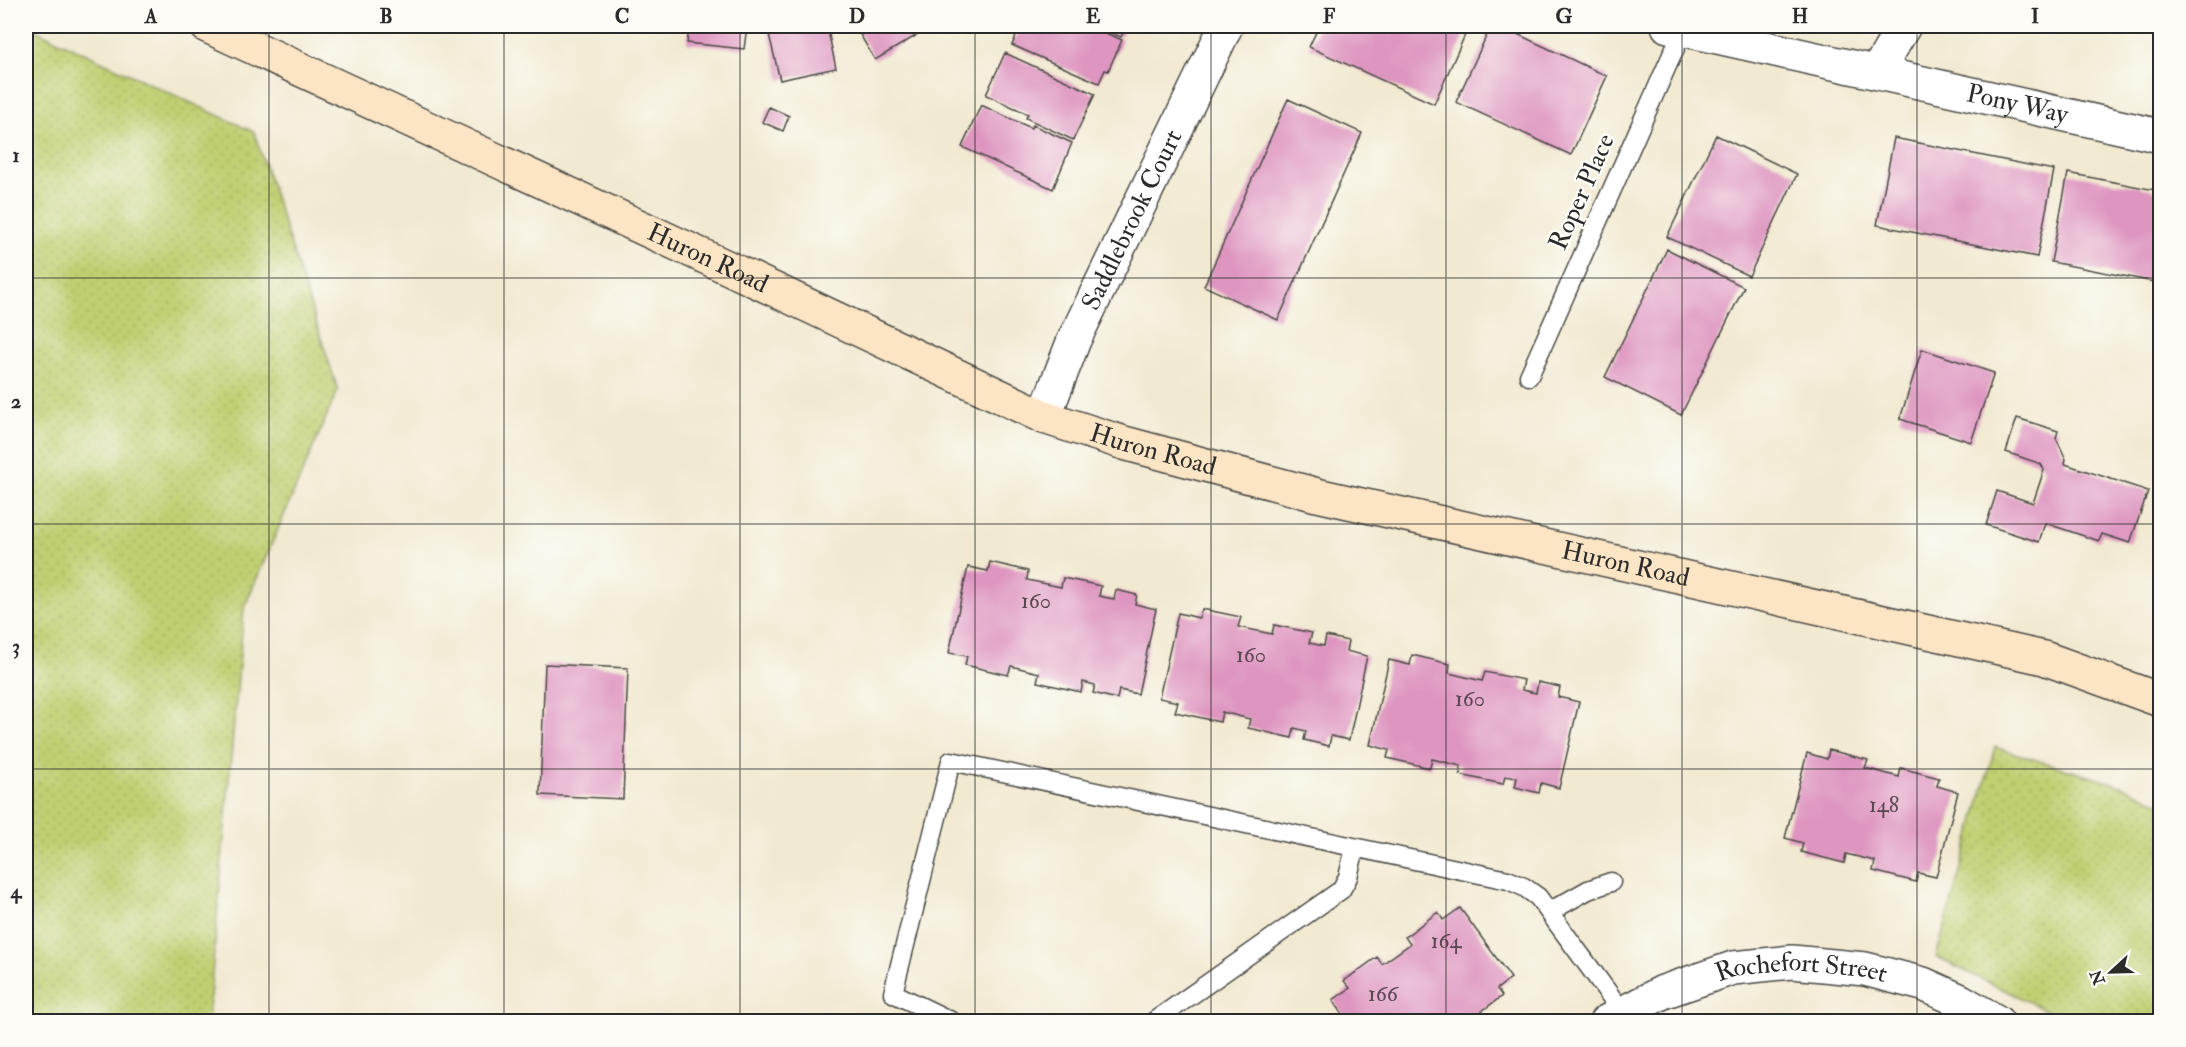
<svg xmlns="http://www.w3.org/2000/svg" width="2186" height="1047" viewBox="0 0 2186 1047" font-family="'IM FELL Double Pica',serif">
<defs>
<pattern id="green-dots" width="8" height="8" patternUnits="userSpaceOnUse" patternTransform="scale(1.5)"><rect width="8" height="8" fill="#c0cf71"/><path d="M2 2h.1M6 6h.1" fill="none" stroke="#a5b262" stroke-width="1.8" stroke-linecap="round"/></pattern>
</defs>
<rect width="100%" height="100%" fill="#fdfcf7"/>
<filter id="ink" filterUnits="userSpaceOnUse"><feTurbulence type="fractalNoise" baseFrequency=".0167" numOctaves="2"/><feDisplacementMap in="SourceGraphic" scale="12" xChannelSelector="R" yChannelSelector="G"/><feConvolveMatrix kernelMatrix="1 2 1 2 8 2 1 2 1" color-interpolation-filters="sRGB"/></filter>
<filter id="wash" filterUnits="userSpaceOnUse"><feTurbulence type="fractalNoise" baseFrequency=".008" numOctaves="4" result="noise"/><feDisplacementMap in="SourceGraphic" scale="24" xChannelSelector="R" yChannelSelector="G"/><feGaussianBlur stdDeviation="1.35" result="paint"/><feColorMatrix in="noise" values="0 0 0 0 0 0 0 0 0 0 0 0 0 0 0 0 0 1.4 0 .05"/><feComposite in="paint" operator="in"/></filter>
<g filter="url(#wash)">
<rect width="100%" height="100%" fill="#f1e9d0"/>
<!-- green -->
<path fill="url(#green-dots)" stroke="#767d4e" stroke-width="1.5" d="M 26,26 L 254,132 L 338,390 L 244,608 L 208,1021 L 26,1021 Z
M 1995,747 L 2124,787 L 2160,803 L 2160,1021 L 2068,1021 L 1936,957 Z"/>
<g id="blocks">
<!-- building -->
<path fill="#de95c0" d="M 683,26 L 747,26 L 744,49 L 687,43 L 689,28 Z
M 767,26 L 827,26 L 836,68 L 780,80 Z
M 855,26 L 921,26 L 924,31 L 875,60 Z
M 1021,26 L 1089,26 L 1122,40 L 1108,71 L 1105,70 L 1099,83 L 1012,45 Z
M 1096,26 L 1126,26 L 1121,37 Z
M 1319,26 L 1469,26 L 1434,104 L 1309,47 Z
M 1491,26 L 1500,26 L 1607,76 L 1571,155 L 1456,102 Z
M 1005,53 L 1095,94 L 1073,140 L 1026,118 L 1028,114 L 986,95 Z
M 1288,99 L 1362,133 L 1278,320 L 1204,286 Z
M 981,105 L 1031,128 L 1033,125 L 1072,143 L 1053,189 L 962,147 Z
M 769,107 L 789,116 L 783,131 L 762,122 Z
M 1716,135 L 1797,174 L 1749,276 L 1667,237 Z
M 1894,138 L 2054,170 L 2037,257 L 1877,225 Z
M 2068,173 L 2160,191 L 2160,283 L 2051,262 Z
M 1667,249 L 1744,287 L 1681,415 L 1605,377 Z
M 1922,349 L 1994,373 L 1971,442 L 1900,419 Z
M 2017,418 L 2058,431 L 2056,438 L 2066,459 L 2065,464 L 2148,491 L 2130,543 L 2102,534 L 2099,541 L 2045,523 L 2039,542 L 1986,525 L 1997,491 L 2033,503 L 2044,470 L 2041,464 L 2006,452 Z
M 990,562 L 1028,571 L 1027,580 L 1061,587 L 1063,578 L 1101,586 L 1099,596 L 1114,599 L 1116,590 L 1137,595 L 1135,604 L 1156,609 L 1138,694 L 1119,690 L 1117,699 L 1093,693 L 1095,685 L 1083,682 L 1081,692 L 1037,682 L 1039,673 L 1011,666 L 1008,675 L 965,665 L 967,656 L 949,653 L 968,567 L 988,571 Z
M 1202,609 L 1241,617 L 1238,627 L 1272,634 L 1274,625 L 1312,633 L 1309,643 L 1324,646 L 1326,636 L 1348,641 L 1346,651 L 1367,656 L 1349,740 L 1331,736 L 1329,746 L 1304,740 L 1306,731 L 1294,728 L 1292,738 L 1248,728 L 1250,719 L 1222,712 L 1220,722 L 1175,712 L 1178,702 L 1159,698 L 1178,613 L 1199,618 Z
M 1412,655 L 1450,664 L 1449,673 L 1482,681 L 1485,672 L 1524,680 L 1522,690 L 1536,693 L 1538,682 L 1560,687 L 1558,697 L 1579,702 L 1559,788 L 1541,783 L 1539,793 L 1515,787 L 1517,778 L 1505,776 L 1503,784 L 1460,775 L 1461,766 L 1432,759 L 1430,768 L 1387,758 L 1389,750 L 1370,745 L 1389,660 L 1410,665 Z
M 545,664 L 628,668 L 623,799 L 540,795 Z
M 1829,750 L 1868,760 L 1865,768 L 1899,777 L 1901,768 L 1939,778 L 1937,786 L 1958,792 L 1936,877 L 1918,873 L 1916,882 L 1873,871 L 1875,861 L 1846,854 L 1844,863 L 1801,852 L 1803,843 L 1785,838 L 1807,753 L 1827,759 Z
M 1460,908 L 1511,978 L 1497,989 L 1502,996 L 1467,1022 L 1463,1022 L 1459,1016 L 1452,1022 L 1348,1022 L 1333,1000 L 1350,988 L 1344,981 L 1377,957 L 1382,964 L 1410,944 L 1405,937 L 1438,912 L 1443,920 Z"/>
</g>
</g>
<g filter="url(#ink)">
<use href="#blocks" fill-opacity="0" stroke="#494844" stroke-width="1.5"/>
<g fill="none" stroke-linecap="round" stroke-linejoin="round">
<defs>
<path id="lane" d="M 1529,376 L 1683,30
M 1549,912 L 1588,890 L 1611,882
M 953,1022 L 893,993 L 951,761 L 1508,880 L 1524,887 L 1538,897 L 1623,1013
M 1153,1022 L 1341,890 L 1348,877 L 1355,848"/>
<g id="street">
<path id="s1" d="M 1668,26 L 2160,136"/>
<path d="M 1877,72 L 1904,26"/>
<path id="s2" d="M 1044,417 L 1074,340 L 1226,26"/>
<path id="s3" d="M 1606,1022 L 1663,992 L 1733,968 L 1792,962 L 1865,969 L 1923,984 L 1961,1001 L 1997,1022"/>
</g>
<g id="secondary">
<path id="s4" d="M 207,26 L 716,262 L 1044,417 L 1124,443 L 1317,495 L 2044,658 L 2160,700"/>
</g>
</defs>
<!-- lane casing -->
<use href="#lane" stroke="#494844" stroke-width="21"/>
<!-- street casing -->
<use href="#street" stroke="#494844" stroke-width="36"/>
<!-- secondary casing -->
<use href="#secondary" stroke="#494844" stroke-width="36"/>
<!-- lane -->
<use href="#lane" stroke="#fff" stroke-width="18"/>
<!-- street -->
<use href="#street" stroke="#fff" stroke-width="33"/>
<!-- secondary -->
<use href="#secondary" stroke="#fce5c4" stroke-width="33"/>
</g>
</g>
<!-- grid -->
<path fill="none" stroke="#2b2b2b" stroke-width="1.5" stroke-opacity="0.55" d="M 269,26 L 269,1022M 504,26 L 504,1022M 740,26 L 740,1022M 975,26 L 975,1022M 1211,26 L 1211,1022M 1446,26 L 1446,1022M 1682,26 L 1682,1022M 1917,26 L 1917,1022M 26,278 L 2160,278M 26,524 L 2160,524M 26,769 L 2160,769"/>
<g text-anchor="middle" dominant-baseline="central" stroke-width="5" stroke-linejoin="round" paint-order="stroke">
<!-- number labels -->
<g font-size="22" fill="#584650">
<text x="1036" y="601">160</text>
<text x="1251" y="655">160</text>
<text x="1470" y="699">160</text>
<text x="1884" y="805">148</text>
<text x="1446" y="941">164</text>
<text x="1383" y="994">166</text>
</g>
<!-- street labels -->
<g font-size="26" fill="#2b2b2b" stroke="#fdfcf7">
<text stroke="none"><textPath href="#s1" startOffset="358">Pony Way</textPath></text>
<text transform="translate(1582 192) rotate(-66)">Roper Place</text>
<text stroke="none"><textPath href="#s2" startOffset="216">Saddlebrook Court</textPath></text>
<text stroke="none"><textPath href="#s4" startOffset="552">Huron Road</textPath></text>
<text stroke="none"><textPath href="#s4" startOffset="1038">Huron Road</textPath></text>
<text stroke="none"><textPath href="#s4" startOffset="1524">Huron Road</textPath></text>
<text stroke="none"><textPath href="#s3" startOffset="207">Rochefort Street</textPath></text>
</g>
</g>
<!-- margin -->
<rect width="2186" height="1047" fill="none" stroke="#fdfcf7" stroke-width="66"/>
<!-- north arrow -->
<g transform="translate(2111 972) rotate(248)" stroke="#fdfcf7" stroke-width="4.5" paint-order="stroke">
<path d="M0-4.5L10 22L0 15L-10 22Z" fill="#2b2b2b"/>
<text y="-9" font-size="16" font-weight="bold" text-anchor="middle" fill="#2b2b2b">N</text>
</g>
<rect x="33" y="33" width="2120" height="981" fill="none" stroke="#2b2b2b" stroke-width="2"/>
<g font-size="20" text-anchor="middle" font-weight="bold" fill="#2b2b2b">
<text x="151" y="23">A</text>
<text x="386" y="23">B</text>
<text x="622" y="23">C</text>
<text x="857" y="23">D</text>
<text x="1093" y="23">E</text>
<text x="1329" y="23">F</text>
<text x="1564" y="23">G</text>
<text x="1800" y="23">H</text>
<text x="2035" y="23">I</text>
<text x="16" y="162">1</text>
<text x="16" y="408">2</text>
<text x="16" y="653">3</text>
<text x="16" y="898">4</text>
</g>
</svg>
